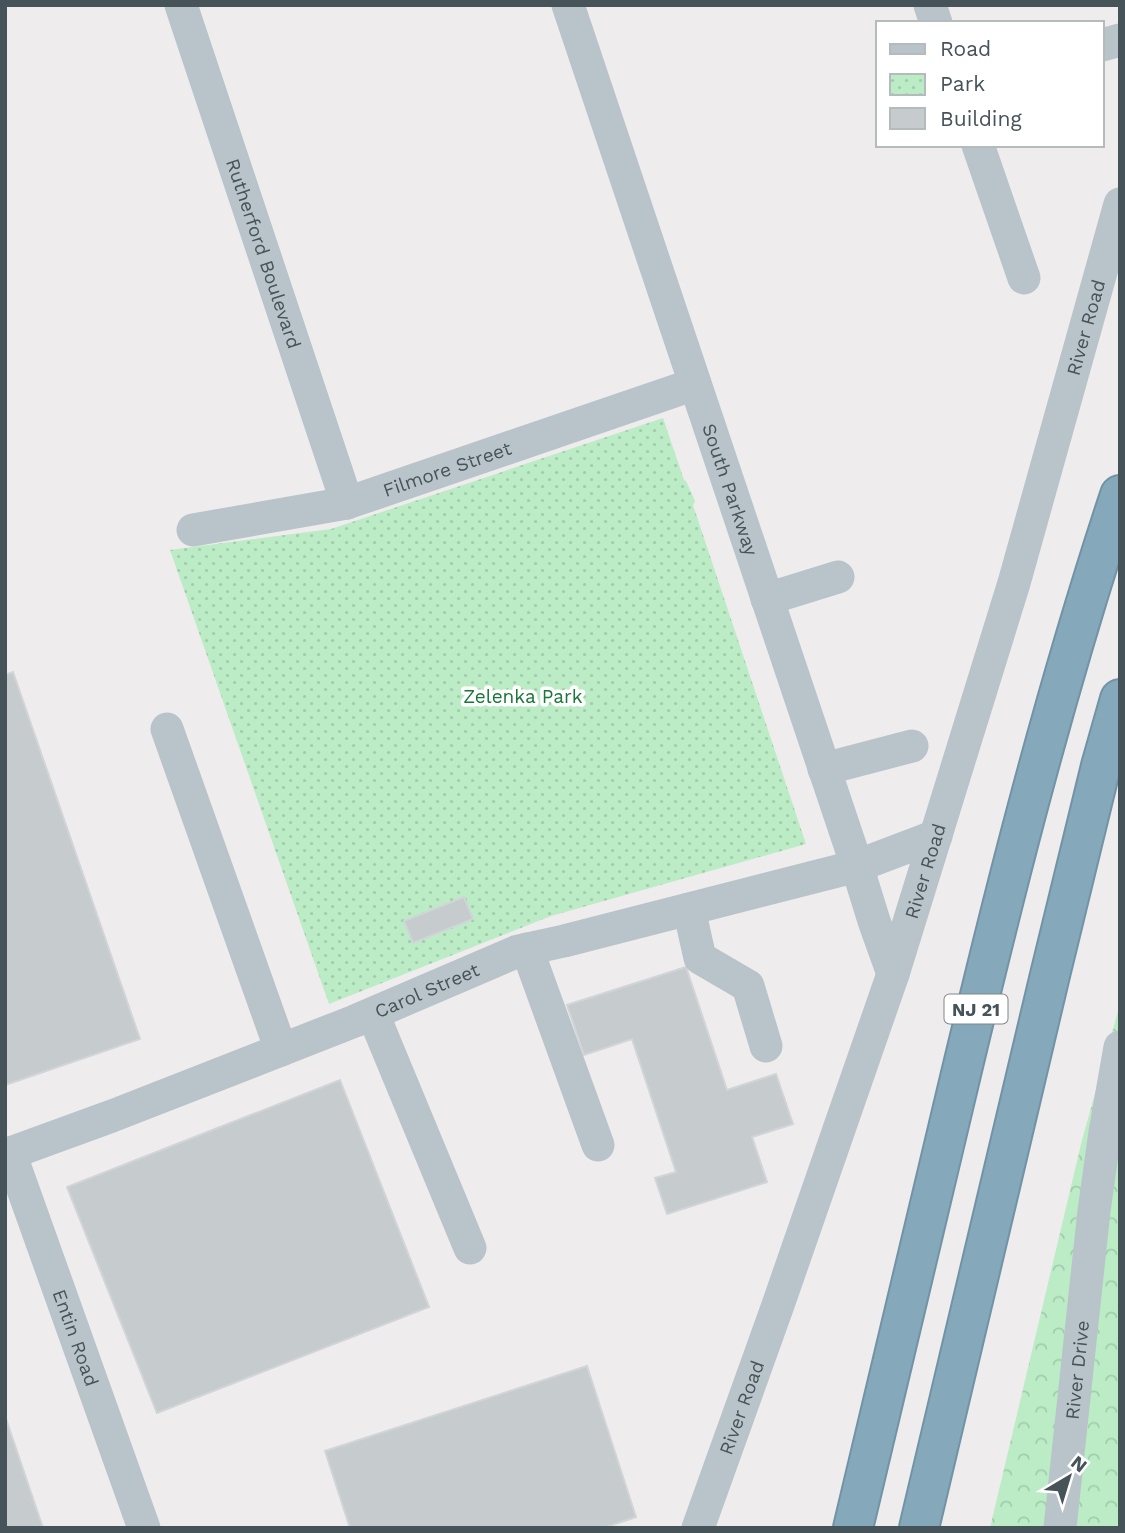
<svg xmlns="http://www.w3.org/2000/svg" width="1125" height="1533" viewBox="0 0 1125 1533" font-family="'Work Sans',sans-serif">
<defs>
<pattern id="forest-crowns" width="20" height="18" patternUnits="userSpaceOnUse" patternTransform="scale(1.75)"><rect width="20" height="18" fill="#bbecc6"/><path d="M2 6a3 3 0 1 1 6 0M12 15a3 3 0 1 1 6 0" fill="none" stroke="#a2ccac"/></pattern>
<pattern id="park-dots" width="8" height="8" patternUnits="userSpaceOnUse" patternTransform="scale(1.75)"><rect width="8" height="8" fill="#bbecc6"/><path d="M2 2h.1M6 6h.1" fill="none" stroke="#a2ccac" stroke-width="1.8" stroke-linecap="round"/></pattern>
</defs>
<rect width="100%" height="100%" fill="#efeced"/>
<!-- forest -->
<path fill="url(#forest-crowns)" d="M 1120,1004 L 1120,1528 L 990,1528 L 1082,1140 Z"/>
<!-- park -->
<path fill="url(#park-dots)" d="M 663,418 L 684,480 L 686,481 L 695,501 L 693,505 L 806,844 L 551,916 L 329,1004 L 170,550 L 331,529 Z"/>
<!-- building -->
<path fill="#c6cbce" stroke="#d1d4d8" stroke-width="2" d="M 13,672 L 140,1039 L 5,1085 L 5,675 Z
M 464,897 L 473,919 L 413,943 L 404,921 Z
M 686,967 L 727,1090 L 776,1074 L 793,1124 L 752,1137 L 767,1182 L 667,1214 L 655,1178 L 676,1172 L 632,1039 L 584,1055 L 567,1005 Z
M 340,1080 L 429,1307 L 157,1413 L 67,1187 Z
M 587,1366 L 636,1517 L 603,1528 L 350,1528 L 325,1451 Z
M 5,1416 L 43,1528 L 5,1528 Z"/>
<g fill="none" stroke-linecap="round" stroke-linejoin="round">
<defs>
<path id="highway" d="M 853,1528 C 884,1397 915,1267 946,1137 C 997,921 1050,706 1120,495
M 919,1528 L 1050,975 L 1101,766 L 1120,699"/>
</defs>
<!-- highway casing -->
<use href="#highway" stroke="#7193a6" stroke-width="42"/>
<!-- minor -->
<g stroke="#b8c4c9" stroke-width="33">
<path id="s1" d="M 181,5 L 347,503"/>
<path id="s2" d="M 568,5 L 857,866 L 874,921 L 893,974"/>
<path d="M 930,5 L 936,23"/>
<path d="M 1102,45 L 1120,40"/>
<path d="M 978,145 L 1024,278"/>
<path id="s3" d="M 193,530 L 347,503 L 695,384"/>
<path d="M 767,599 L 838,577"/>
<path d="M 167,729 L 281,1050"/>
<path d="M 824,769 L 912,746"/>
<path d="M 689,909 L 700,958 L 748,986 L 766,1046"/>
<path d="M 527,949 L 598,1145"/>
<path d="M 373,1014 L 470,1248"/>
<path id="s4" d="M 10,1153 L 144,1528"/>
<path id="s5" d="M 5,1155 L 112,1116 L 355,1021 L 518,951 L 564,941 L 857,866 L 936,836"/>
<path id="s6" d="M 698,1528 L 778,1305 L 893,974 L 1014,583 L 1120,204"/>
<path id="s7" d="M 1060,1528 L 1094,1211 L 1105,1132 L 1120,1047"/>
</g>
<!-- highway -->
<use href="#highway" stroke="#85a8ba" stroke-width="38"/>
</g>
<g text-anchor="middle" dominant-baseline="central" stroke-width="7" stroke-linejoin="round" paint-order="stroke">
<!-- shield labels -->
<rect fill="#fff" stroke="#7e878b" stroke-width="2" x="944.5" y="994.5" width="63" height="29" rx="5"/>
<g font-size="18" font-weight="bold" fill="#465359">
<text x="976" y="1009">NJ 21</text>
</g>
<!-- street labels -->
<g font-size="19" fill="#465359" stroke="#fff">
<text stroke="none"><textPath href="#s1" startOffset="262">Rutherford Boulevard</textPath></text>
<text stroke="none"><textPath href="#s6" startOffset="1262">River Road</textPath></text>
<text stroke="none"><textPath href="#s3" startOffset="262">Filmore Street</textPath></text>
<text stroke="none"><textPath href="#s2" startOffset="511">South Parkway</textPath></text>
<text stroke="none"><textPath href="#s6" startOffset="695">River Road</textPath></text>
<text stroke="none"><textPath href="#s5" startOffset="453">Carol Street</textPath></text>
<text stroke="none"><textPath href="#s4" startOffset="196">Entin Road</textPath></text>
<text stroke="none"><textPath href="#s7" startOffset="159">River Drive</textPath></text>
<text stroke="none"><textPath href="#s6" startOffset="128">River Road</textPath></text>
</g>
<!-- park labels -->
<g font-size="19" fill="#197739" stroke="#fff">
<text x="523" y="696">Zelenka Park</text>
</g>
</g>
<!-- border -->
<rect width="1125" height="1533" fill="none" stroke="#465359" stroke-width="14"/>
<!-- legend -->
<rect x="876" y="21" width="228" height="126" fill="#ffffff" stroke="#b5babd" stroke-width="2"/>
<rect x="890" y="44" width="35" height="10" fill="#b8c4c9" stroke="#b5babd" stroke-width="2"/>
<text x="940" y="56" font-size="21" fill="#465359">Road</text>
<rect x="890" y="74" width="35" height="21" fill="url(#park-dots)" stroke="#b5babd" stroke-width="2"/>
<text x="940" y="91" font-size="21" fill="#465359">Park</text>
<rect x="890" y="108" width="35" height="21" fill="#c6cbce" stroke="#b5babd" stroke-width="2"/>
<text x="940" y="126" font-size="21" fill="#465359">Building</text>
<!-- north arrow -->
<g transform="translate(1069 1477) rotate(38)" stroke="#ffffff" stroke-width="5" paint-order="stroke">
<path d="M0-5L12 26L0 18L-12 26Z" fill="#465359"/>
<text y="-10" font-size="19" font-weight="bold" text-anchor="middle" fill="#465359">N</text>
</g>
</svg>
